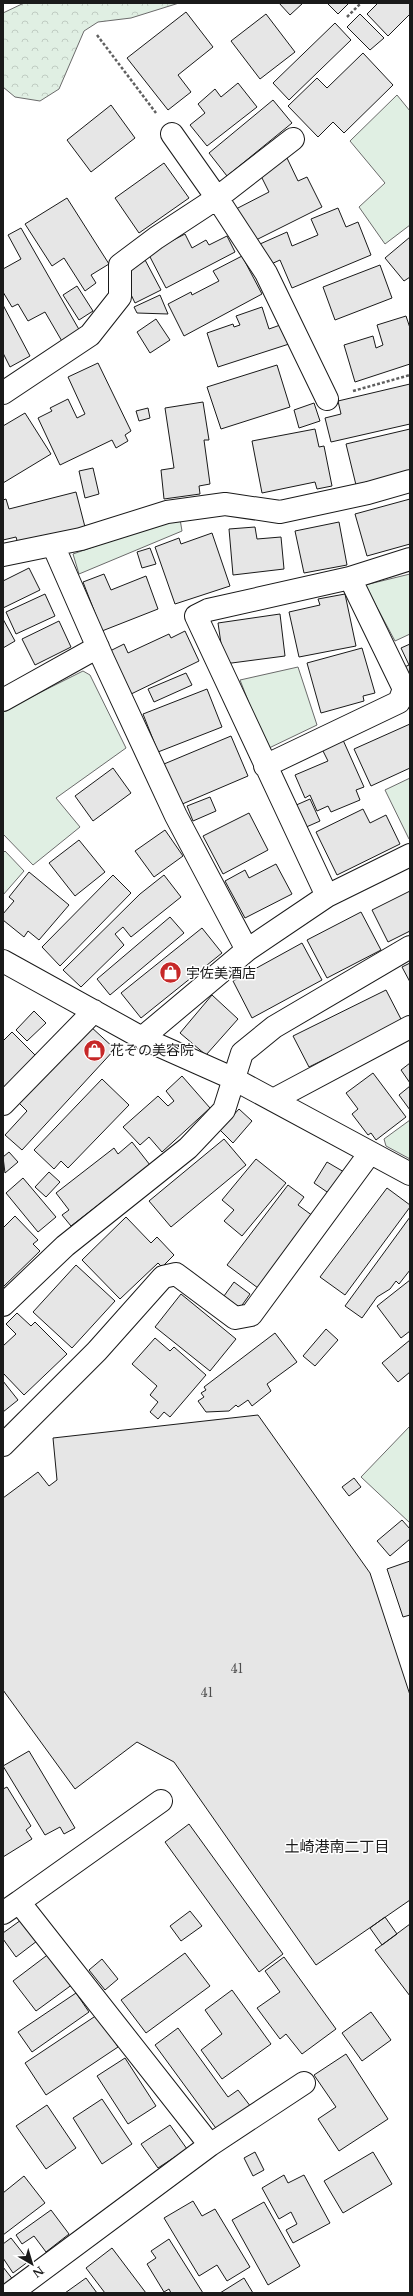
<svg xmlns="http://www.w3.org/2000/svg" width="413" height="2296" viewBox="0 0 413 2296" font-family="'Libre Baskerville','Noto Sans JP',serif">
<defs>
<pattern id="forest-crowns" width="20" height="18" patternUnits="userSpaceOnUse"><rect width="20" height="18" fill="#e0efe3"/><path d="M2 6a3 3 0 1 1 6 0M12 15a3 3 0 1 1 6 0" fill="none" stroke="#c0ccc2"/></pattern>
</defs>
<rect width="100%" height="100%" fill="#fff"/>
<!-- grass -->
<path fill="#e0efe3" stroke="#6a6a6a" d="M 397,95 L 410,111 L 410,225 L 385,244 L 359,207 L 385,183 L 350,141 Z
M 180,519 L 182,531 L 79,574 L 73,554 L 155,525 Z
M 410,574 L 410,634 L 395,641 L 365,585 Z
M 298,667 L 317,725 L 267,749 L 240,680 Z
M 83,671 L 90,675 L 126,748 L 56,798 L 80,827 L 33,865 L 3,834 L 3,711 Z
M 410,778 L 410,839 L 409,839 L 385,790 Z
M 5,851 L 24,871 L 3,895 L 3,853 Z
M 410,1120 L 410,1159 L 386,1146 L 384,1139 Z
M 410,1426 L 410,1523 L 361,1477 Z"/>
<!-- forest -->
<path fill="url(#forest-crowns)" stroke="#6a6a6a" d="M 24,3 L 179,3 L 131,18 L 98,22 L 84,31 L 59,89 L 40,101 L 15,97 L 3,87 L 3,13 Z"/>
<!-- building -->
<path fill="#e6e6e6" stroke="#1a1a1a" d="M 279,3 L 303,3 L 290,15 Z
M 327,3 L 349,3 L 338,14 Z
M 378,3 L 410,3 L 410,14 L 388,36 L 367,14 Z
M 186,12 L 213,47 L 178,75 L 191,92 L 168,110 L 127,58 Z
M 266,14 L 295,52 L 260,79 L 231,41 Z
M 360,14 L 384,38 L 370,50 L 347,27 Z
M 335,23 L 351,40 L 289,100 L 273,83 Z
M 363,53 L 393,85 L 344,133 L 333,122 L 318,137 L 288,106 L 317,78 L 327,88 Z
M 238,83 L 257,107 L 207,146 L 190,125 L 205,113 L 198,104 L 215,89 L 221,97 Z
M 273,100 L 292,123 L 227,176 L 209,153 Z
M 111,105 L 135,138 L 91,172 L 67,140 Z
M 287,158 L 298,181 L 307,177 L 322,207 L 252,242 L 236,209 L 269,192 L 259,172 Z
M 164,163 L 189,198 L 139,233 L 115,198 Z
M 67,198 L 109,264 L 91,275 L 96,283 L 85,291 L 64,258 L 52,266 L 25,224 Z
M 338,208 L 346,227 L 358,222 L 371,255 L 292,288 L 280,260 L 269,265 L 260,244 L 287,232 L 292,246 L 318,235 L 311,219 Z
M 21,228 L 81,333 L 63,343 L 45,312 L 28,321 L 18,304 L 12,307 L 3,292 L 3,269 L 21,259 L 8,235 Z
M 185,234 L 192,248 L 206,240 L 209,245 L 227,236 L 235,252 L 166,288 L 148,253 Z
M 410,237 L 410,277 L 404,281 L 385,258 Z
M 242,256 L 262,294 L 184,336 L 168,304 L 191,292 L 192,295 L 219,281 L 213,271 Z
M 144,258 L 161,290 L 135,303 L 126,284 L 130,265 Z
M 380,265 L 392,298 L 335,320 L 323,287 Z
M 77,286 L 93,311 L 79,320 L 63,295 Z
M 160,295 L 168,314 L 137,313 L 134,307 Z
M 3,305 L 30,356 L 10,367 L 3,353 Z
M 262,307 L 269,329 L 283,324 L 289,344 L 218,367 L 207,333 L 233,324 L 234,327 L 240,325 L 236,316 Z
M 406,316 L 410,328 L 410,364 L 355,382 L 344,345 L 373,336 L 376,348 L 383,345 L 377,325 Z
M 156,319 L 170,340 L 150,353 L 137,332 Z
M 98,363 L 131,431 L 125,435 L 128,441 L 116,448 L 112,440 L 60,465 L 38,418 L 52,411 L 50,408 L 68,399 L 77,418 L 85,414 L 68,377 Z
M 277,365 L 290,407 L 221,429 L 207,387 Z
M 410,384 L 410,424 L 331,442 L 325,418 L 341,414 L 338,401 Z
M 203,402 L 209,440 L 204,440 L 210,484 L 199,486 L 200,494 L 164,499 L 161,470 L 174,468 L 165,408 Z
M 314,403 L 320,421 L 299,428 L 294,410 Z
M 148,408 L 150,418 L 139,421 L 136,411 Z
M 25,413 L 51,454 L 3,483 L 3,426 Z
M 315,429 L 319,447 L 324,446 L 332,486 L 317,489 L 315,482 L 262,493 L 252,441 Z
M 410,429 L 410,473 L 356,485 L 346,444 Z
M 93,468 L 99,494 L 85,498 L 79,471 Z
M 76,492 L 85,527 L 18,544 L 16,537 L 3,540 L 3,500 L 6,499 L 9,509 Z
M 410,499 L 410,544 L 367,556 L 355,514 Z
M 339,522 L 347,565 L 304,573 L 295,531 Z
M 255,527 L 257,539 L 281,537 L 284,569 L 233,575 L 229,529 Z
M 212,533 L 230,586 L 175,604 L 155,547 L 179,538 L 181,544 Z
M 150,548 L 156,564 L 142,568 L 137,552 Z
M 29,568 L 40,590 L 3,608 L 3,581 Z
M 104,574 L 111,590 L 146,576 L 158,609 L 102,631 L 83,582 Z
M 45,594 L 55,616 L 16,634 L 6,612 Z
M 345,594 L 356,646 L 299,657 L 289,612 L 320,605 L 318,599 Z
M 280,614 L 285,656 L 224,664 L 218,623 Z
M 3,619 L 15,641 L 3,648 Z
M 59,621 L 71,647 L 35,665 L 22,639 Z
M 185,631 L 199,661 L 127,696 L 106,653 L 124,644 L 128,653 L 169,634 L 171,638 Z
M 410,644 L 410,685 L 402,668 L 409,665 L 401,648 Z
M 362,648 L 375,693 L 363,696 L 364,701 L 321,713 L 307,663 Z
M 186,673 L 192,685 L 154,702 L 148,689 Z
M 207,689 L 222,727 L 158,752 L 143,714 Z
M 410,724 L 410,768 L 371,786 L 354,749 Z
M 231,736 L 248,776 L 180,805 L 164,764 Z
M 343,740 L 364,787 L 356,790 L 360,800 L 331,812 L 328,806 L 317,811 L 310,795 L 305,798 L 295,775 L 328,761 L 322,749 Z
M 113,768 L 131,793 L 93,821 L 75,796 Z
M 210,797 L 216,811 L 193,821 L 187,806 Z
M 310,799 L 320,821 L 304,828 L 294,806 Z
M 363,809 L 370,823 L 386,815 L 400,844 L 337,875 L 316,832 Z
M 249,813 L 268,850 L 223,874 L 203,836 Z
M 165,830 L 183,856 L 154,877 L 135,851 Z
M 79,840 L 105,872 L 75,896 L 49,863 Z
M 276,864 L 292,894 L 245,918 L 225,881 L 245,870 L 249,878 Z
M 29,872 L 69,905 L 39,940 L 28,931 L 24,937 L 3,920 L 3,914 L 14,901 L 9,897 Z
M 113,875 L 131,893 L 60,966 L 42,947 Z
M 164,875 L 181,897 L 131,937 L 123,927 L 115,934 L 124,945 L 81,987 L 63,970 L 140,894 Z
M 410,891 L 410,931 L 388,942 L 372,910 Z
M 361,912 L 381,950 L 327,978 L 307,940 Z
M 170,917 L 184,933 L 110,995 L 97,979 Z
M 202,928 L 222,953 L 141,1018 L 121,993 Z
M 302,943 L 322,980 L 252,1018 L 233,981 Z
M 410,963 L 410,982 L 402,967 Z
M 386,990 L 402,1021 L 309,1067 L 293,1036 Z
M 212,995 L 238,1019 L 206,1055 L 180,1033 Z
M 34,1011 L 46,1023 L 27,1041 L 16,1030 Z
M 90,1026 L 115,1049 L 22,1150 L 5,1135 L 27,1111 L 19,1103 Z
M 12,1032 L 36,1056 L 3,1090 L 3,1041 Z
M 410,1063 L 410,1083 L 401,1070 Z
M 373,1073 L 406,1117 L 376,1140 L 371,1133 L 368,1135 L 352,1114 L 358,1109 L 346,1093 Z
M 182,1076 L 210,1108 L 162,1152 L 149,1137 L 140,1145 L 123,1127 L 158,1096 L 168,1106 L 174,1101 L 166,1091 Z
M 102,1079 L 129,1105 L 68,1168 L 61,1161 L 54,1169 L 34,1150 Z
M 410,1086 L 410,1110 L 399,1095 Z
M 239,1109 L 252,1121 L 233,1143 L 220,1130 Z
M 224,1139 L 246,1165 L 171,1227 L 149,1201 Z
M 132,1142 L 150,1165 L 71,1226 L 62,1215 L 69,1210 L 56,1193 L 114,1148 L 118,1154 Z
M 9,1152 L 18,1162 L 5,1173 L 3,1157 Z
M 256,1159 L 286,1183 L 242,1236 L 224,1221 L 234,1210 L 222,1200 Z
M 327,1162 L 344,1172 L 330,1194 L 314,1183 Z
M 49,1172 L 60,1182 L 46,1197 L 35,1187 Z
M 23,1178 L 56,1217 L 38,1232 L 6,1193 Z
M 288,1185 L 304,1197 L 298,1205 L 313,1216 L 258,1288 L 227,1265 Z
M 387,1188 L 410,1205 L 410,1207 L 345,1295 L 320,1277 Z
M 15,1216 L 38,1240 L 33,1244 L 40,1251 L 3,1287 L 3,1228 Z
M 126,1217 L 151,1243 L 157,1237 L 174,1255 L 162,1267 L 158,1263 L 120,1299 L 82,1260 Z
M 410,1217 L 410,1270 L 399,1284 L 396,1281 L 390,1289 L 377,1297 L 362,1318 L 345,1306 Z
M 76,1265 L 115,1301 L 72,1348 L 33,1312 Z
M 410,1280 L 410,1331 L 401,1338 L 377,1306 Z
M 234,1282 L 250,1294 L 240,1308 L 224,1296 Z
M 181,1294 L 236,1339 L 210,1371 L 155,1327 Z
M 17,1313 L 31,1326 L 35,1322 L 67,1354 L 24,1395 L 3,1373 L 3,1346 L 16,1334 L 6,1324 Z
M 326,1329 L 338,1340 L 315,1366 L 303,1356 Z
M 275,1333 L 297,1362 L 267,1384 L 271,1391 L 252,1406 L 248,1400 L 238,1407 L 236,1405 L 229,1411 L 206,1412 L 198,1401 L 204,1397 L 201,1393 L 206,1390 L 204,1387 Z
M 155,1338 L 170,1351 L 174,1347 L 206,1375 L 170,1417 L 164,1412 L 158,1419 L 150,1412 L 158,1402 L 150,1395 L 157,1386 L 132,1364 Z
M 410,1340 L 410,1372 L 398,1382 L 382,1363 Z
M 3,1381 L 18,1400 L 3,1412 Z
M 258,1415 L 370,1573 L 410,1695 L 410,1900 L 316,1965 L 174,1762 L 137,1742 L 75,1789 L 3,1690 L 3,1498 L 38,1472 L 49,1486 L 57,1480 L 53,1438 Z
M 354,1478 L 361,1487 L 349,1496 L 342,1487 Z
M 402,1520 L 410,1529 L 410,1539 L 390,1556 L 377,1541 Z
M 410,1561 L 410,1615 L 403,1617 L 387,1569 Z
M 29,1751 L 75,1828 L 64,1834 L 60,1827 L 45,1835 L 3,1766 Z
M 7,1787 L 31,1826 L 26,1830 L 32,1839 L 3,1857 L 3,1789 Z
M 189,1824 L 283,1954 L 259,1972 L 165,1842 Z
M 190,1911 L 202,1926 L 181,1941 L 170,1926 Z
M 385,1917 L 397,1934 L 382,1945 L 370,1928 Z
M 21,1920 L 37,1941 L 16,1957 L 3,1939 L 3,1933 Z
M 410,1924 L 410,1996 L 375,1950 Z
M 50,1953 L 73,1984 L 36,2011 L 13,1981 Z
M 185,1953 L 210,1986 L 146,2033 L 121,2000 Z
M 284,1957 L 336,2029 L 302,2054 L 286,2034 L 280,2039 L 257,2008 L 280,1992 L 265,1971 Z
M 102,1959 L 118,1979 L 105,1990 L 89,1970 Z
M 232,1990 L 271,2044 L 222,2079 L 201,2050 L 222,2034 L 205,2010 Z
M 76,1993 L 89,2012 L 32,2052 L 18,2032 Z
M 371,2012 L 391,2040 L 362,2061 L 342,2033 Z
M 97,2015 L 118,2047 L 46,2095 L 25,2063 Z
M 178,2028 L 228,2097 L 238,2090 L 251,2107 L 218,2131 L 155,2045 Z
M 346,2054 L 388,2119 L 339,2151 L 318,2119 L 336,2107 L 314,2075 Z
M 125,2058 L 156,2106 L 128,2124 L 97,2076 Z
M 102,2099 L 132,2144 L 102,2164 L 73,2118 Z
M 47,2105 L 76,2148 L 46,2169 L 16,2126 Z
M 170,2125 L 187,2149 L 158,2168 L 141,2144 Z
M 255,2152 L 264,2170 L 253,2176 L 244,2158 Z
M 373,2152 L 392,2184 L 343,2213 L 324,2181 Z
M 284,2175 L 288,2183 L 304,2175 L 330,2223 L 293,2243 L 286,2230 L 297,2224 L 291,2212 L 279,2219 L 262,2188 Z
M 24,2176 L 45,2203 L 3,2235 L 3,2193 Z
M 193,2201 L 202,2216 L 215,2209 L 250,2267 L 227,2281 L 217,2265 L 199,2276 L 164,2218 Z
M 264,2202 L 300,2266 L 268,2285 L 232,2220 Z
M 51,2210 L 69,2234 L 46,2252 L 34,2236 L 22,2244 L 16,2235 Z
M 11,2238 L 29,2261 L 13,2273 L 3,2258 L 3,2244 Z
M 169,2239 L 203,2293 L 171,2293 L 169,2289 L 164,2292 L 147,2264 L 156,2258 L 151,2251 Z
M 112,2248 L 146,2293 L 105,2293 L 86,2268 Z
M 3,2267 L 14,2281 L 3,2289 Z
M 86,2278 L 97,2293 L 65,2293 Z
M 244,2278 L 253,2293 L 220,2293 Z"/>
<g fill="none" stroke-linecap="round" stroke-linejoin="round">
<defs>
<path id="minor" d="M 172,134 L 217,198 L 266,273 L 327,399
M 3,393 L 90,335 L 120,297 L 120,265 L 156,238 L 217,198 L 293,139
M 53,545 L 103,659 L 176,816 L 247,950
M 3,555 L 81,539 L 167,512 L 225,504 L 280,512 L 368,493 L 410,481
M 3,700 L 98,647
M 265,766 L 399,702 L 404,689 L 350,578
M 327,896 L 196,616 L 208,610 L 350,578 L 410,559
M 3,961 L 142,1038 L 232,1078 L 410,1174
M 142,1038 L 247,950 L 327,896 L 410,855
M 273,1100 L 410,1027
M 3,1104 L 94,1011
M 3,1305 L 65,1246 L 188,1148 L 224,1110 L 242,1053 L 274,1027 L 410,947
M 3,1445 L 97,1351 L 163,1277 L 176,1274 L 235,1318 L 251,1315 L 370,1153
M 19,1902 L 161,1801
M 3,1913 L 19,1902 L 210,2145 L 11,2293
M 210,2145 L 304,2083"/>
</defs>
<!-- minor casing -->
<use href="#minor" stroke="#1a1a1a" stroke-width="24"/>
<!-- path -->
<path stroke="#5f5f5f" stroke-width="2.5" stroke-dasharray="3 2" stroke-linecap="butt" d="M 347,17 L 361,3
M 97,35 L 156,113
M 353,391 L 410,375"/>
<!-- minor -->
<use href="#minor" stroke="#fff" stroke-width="22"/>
</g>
<!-- icons -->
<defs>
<symbol id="shop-disc" viewBox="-11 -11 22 22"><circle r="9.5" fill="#c62828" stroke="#fff"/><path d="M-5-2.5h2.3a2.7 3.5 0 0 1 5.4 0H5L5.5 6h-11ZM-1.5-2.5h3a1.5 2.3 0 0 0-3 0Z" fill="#fff"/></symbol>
</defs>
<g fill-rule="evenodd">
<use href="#shop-disc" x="158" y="960" width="25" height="25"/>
<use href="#shop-disc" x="82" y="1038" width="25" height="25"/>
</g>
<g text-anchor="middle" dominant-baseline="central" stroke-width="3" stroke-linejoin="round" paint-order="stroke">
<!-- number labels -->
<g font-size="12" fill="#4d4d4d">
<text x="237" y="1668">41</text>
<text x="207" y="1692">41</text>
</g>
<!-- poi labels -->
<g font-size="14" fill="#1a1a1a" stroke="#fff" text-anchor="start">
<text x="186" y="973">宇佐美酒店</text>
<text x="110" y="1050">花ぞの美容院</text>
</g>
<!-- neighbourhood labels -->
<g font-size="15" fill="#1a1a1a" stroke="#fff">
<text x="337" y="1846">土崎港南二丁目</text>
</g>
</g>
<!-- border -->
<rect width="413" height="2296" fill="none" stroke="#1a1a1a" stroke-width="8"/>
<!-- north arrow -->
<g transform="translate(32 2264) rotate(142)" stroke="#ffffff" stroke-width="3" paint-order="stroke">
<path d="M0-3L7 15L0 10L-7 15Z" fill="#1a1a1a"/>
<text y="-6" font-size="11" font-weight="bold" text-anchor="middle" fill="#1a1a1a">N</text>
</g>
</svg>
